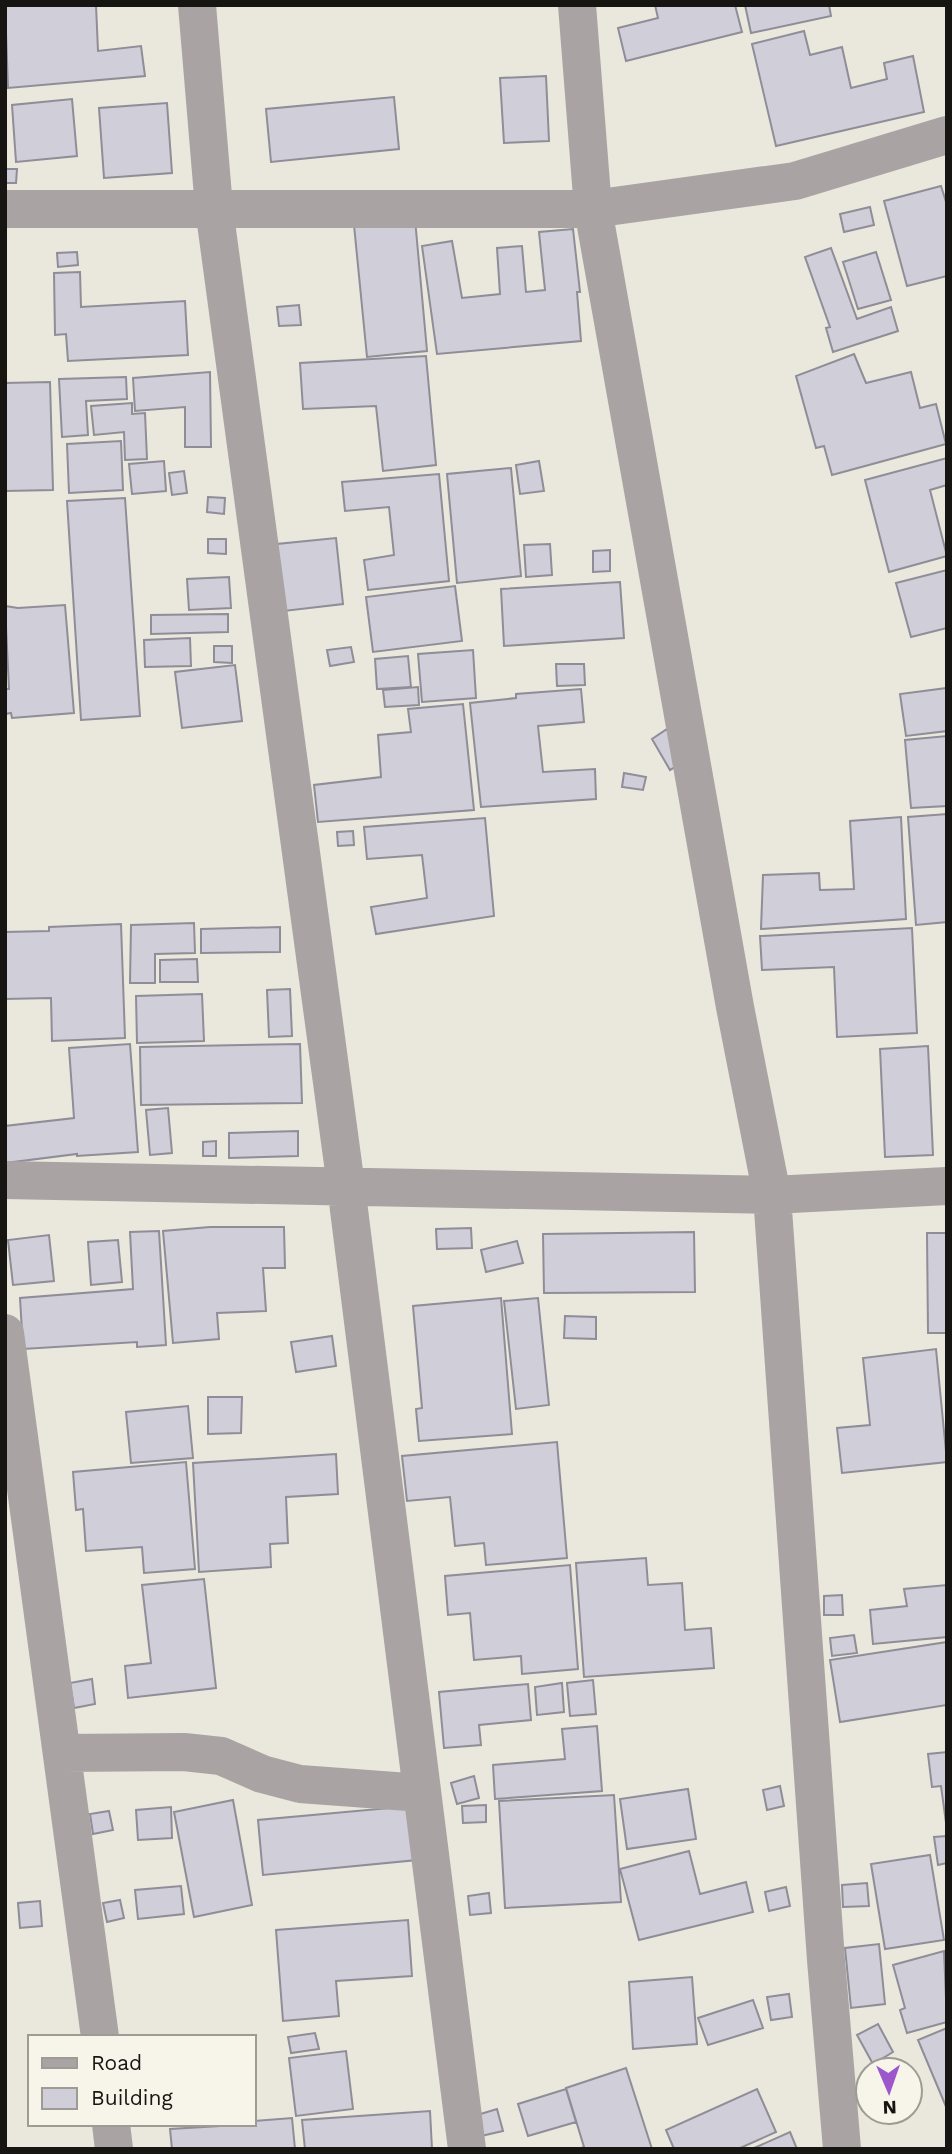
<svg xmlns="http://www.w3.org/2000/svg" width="952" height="2154" viewBox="0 0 952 2154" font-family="'Work Sans',sans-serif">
<rect width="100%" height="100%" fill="#eae7dc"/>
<!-- building -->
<path fill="#d0ced9" stroke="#8f8d97" stroke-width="2" d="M 5,5 L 96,5 L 98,51 L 141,46 L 145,76 L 8,88 Z
M 655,5 L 735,5 L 742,32 L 626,61 L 618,28 L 658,18 Z
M 745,5 L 829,5 L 831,16 L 751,33 Z
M 804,31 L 810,55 L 842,47 L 851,88 L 887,79 L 884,63 L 913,56 L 924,112 L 776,146 L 752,44 Z
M 546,76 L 549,141 L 504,143 L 500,78 Z
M 394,97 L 399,149 L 271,162 L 266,109 Z
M 72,99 L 77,156 L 16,162 L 12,105 Z
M 167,103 L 172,173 L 104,178 L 99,108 Z
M 5,169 L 17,169 L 16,183 L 5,183 Z
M 941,186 L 947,205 L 947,276 L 907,286 L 884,201 Z
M 870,207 L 874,225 L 844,232 L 840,214 Z
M 415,219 L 427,351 L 367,357 L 354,225 Z
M 573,229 L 580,292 L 577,292 L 581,341 L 437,354 L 422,246 L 452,241 L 462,298 L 500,294 L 497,248 L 522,246 L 526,292 L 545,290 L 539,232 Z
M 831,248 L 857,319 L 891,307 L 898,331 L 833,352 L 826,328 L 830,327 L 805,257 Z
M 77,252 L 78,265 L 58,267 L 57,253 Z
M 876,252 L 891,300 L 858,309 L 843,262 Z
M 80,272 L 81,307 L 185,301 L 188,355 L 68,361 L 66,334 L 55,335 L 54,273 Z
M 299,305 L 301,325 L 279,326 L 277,307 Z
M 854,354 L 866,383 L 911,372 L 920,408 L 936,404 L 946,444 L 832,475 L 824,446 L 816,448 L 796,376 Z
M 426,356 L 436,465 L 383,471 L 376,406 L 303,409 L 300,363 Z
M 210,372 L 211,447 L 185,447 L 185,407 L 135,411 L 133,378 Z
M 126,377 L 127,399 L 86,401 L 88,435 L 62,437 L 59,379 Z
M 50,382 L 53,490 L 5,491 L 5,383 Z
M 132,403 L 132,414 L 145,413 L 147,459 L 125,460 L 124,432 L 94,435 L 91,406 Z
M 121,441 L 123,490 L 69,493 L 67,444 Z
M 947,458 L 947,485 L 930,490 L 947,556 L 889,572 L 865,480 Z
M 164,461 L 166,491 L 132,494 L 129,464 Z
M 539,461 L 544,491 L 520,494 L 516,465 Z
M 511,468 L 521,576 L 457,583 L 447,474 Z
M 184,471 L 187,493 L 172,495 L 169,473 Z
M 439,474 L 449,581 L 368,590 L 364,560 L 394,555 L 389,507 L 345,511 L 342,482 Z
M 208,497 L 225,498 L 224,514 L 207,512 Z
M 125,498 L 140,716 L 81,720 L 67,501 Z
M 336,538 L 343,604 L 284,611 L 277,544 Z
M 208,539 L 226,539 L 226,554 L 208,553 Z
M 550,544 L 552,575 L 526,577 L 524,545 Z
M 610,550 L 610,571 L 593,572 L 593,551 Z
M 947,570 L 947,628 L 911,637 L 896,583 Z
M 229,577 L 231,608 L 189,610 L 187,579 Z
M 620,582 L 624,638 L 504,646 L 501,589 Z
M 455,586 L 462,641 L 373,652 L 366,597 Z
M 65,605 L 74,713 L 12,718 L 11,713 L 5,714 L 5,689 L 9,689 L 5,606 L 18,608 Z
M 228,614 L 228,632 L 151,634 L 151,615 Z
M 190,638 L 191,666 L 145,667 L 144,640 Z
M 214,646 L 232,646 L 232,663 L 214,662 Z
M 351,647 L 354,662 L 330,666 L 327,650 Z
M 473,650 L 476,698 L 422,702 L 418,654 Z
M 408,656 L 411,687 L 377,689 L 375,659 Z
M 556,664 L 584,664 L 585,685 L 557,686 Z
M 235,665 L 242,721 L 182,728 L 175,672 Z
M 418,687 L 419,705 L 385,707 L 383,690 Z
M 947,688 L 947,731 L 906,736 L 900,694 Z
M 581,689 L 584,722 L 538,726 L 543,772 L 595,769 L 596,799 L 481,807 L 470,703 L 516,698 L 516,694 Z
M 463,704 L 474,810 L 318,822 L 314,785 L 381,777 L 378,735 L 411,732 L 408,709 Z
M 667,729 L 686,760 L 670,770 L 652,739 Z
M 947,736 L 947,806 L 911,808 L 905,740 Z
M 624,773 L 646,777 L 643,790 L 622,787 Z
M 947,814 L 947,922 L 916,925 L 908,817 Z
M 901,817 L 906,919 L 761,929 L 763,875 L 819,873 L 820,890 L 854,889 L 850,821 Z
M 485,818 L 494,916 L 376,934 L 371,907 L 427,898 L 422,855 L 367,859 L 364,827 Z
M 353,831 L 354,845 L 338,846 L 337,832 Z
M 194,923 L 195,953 L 155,954 L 155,983 L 130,983 L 131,925 Z
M 121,924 L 125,1038 L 52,1041 L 51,998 L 5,999 L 5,932 L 49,931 L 49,927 Z
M 280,927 L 280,952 L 201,953 L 201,929 Z
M 912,928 L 917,1033 L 837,1037 L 834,967 L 762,970 L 760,936 Z
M 197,959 L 198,982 L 160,982 L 160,960 Z
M 290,989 L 292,1036 L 269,1037 L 267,990 Z
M 202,994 L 204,1041 L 137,1043 L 136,996 Z
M 130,1044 L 138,1152 L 77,1156 L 77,1154 L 5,1163 L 5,1126 L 74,1118 L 69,1048 Z
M 300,1044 L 302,1103 L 141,1105 L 140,1047 Z
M 928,1046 L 933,1155 L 885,1157 L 880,1049 Z
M 168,1108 L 172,1153 L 150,1155 L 146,1110 Z
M 298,1131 L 298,1156 L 229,1158 L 229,1133 Z
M 216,1141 L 216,1156 L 203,1156 L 203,1142 Z
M 210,1227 L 284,1227 L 285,1268 L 263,1268 L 266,1311 L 217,1313 L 219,1339 L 173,1343 L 163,1231 Z
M 471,1228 L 472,1248 L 437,1249 L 436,1229 Z
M 159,1231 L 166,1345 L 137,1347 L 137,1342 L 23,1349 L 20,1298 L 133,1289 L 130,1232 Z
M 694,1232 L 695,1292 L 544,1293 L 543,1234 Z
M 927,1233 L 947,1233 L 947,1333 L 928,1333 Z
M 49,1235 L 54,1281 L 13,1285 L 8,1240 Z
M 118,1240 L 122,1282 L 91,1285 L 88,1242 Z
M 517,1241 L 523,1263 L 486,1272 L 481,1250 Z
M 501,1298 L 512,1434 L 419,1441 L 416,1409 L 422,1408 L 413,1306 Z
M 538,1298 L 549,1405 L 516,1409 L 504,1301 Z
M 565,1316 L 596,1317 L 596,1339 L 564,1338 Z
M 332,1336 L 336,1366 L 296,1372 L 291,1342 Z
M 936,1349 L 947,1462 L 842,1473 L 837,1428 L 870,1425 L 863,1358 Z
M 208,1397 L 242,1397 L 241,1433 L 208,1434 Z
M 188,1406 L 193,1458 L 131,1463 L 126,1412 Z
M 557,1442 L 567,1558 L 486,1565 L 484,1543 L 455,1546 L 450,1497 L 407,1501 L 402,1456 Z
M 336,1454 L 338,1494 L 286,1497 L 288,1543 L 270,1544 L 271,1567 L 199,1572 L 193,1463 Z
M 186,1462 L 195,1569 L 144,1573 L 142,1547 L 86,1551 L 83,1509 L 76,1510 L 73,1472 Z
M 646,1558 L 648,1585 L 682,1583 L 685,1630 L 711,1628 L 714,1668 L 584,1677 L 576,1563 Z
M 570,1565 L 578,1669 L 522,1674 L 521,1656 L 474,1660 L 470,1613 L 448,1615 L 445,1576 Z
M 204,1579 L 216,1688 L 128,1698 L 125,1666 L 151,1663 L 142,1585 Z
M 947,1585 L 947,1637 L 873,1644 L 870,1610 L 907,1606 L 904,1589 Z
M 842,1595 L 843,1615 L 824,1615 L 824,1596 Z
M 854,1635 L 857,1653 L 832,1656 L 830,1638 Z
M 947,1642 L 947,1705 L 840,1722 L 830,1660 Z
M 92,1679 L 95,1704 L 74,1708 L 70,1683 Z
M 593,1680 L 596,1714 L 570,1716 L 567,1683 Z
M 562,1683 L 564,1712 L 537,1715 L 535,1687 Z
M 528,1684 L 531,1720 L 479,1725 L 481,1745 L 444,1748 L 439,1692 Z
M 597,1726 L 602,1791 L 495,1799 L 493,1765 L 565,1759 L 562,1729 Z
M 947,1752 L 947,1830 L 941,1786 L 932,1787 L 928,1754 Z
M 474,1776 L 479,1798 L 457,1804 L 451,1783 Z
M 780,1786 L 784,1806 L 767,1810 L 763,1790 Z
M 688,1789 L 696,1839 L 627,1849 L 620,1799 Z
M 614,1795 L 621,1902 L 505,1908 L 499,1801 Z
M 233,1800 L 252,1905 L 194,1917 L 174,1812 Z
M 486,1805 L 486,1822 L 463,1823 L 462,1806 Z
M 411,1806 L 417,1860 L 263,1875 L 258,1820 Z
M 171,1807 L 172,1838 L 138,1840 L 136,1810 Z
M 109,1811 L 113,1830 L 93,1834 L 90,1814 Z
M 947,1836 L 947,1863 L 938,1865 L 934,1837 Z
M 689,1851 L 700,1894 L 746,1882 L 753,1912 L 639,1940 L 620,1869 Z
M 930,1855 L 944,1940 L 885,1949 L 871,1864 Z
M 867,1883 L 869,1906 L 843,1907 L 842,1885 Z
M 181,1886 L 184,1914 L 138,1919 L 135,1890 Z
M 786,1887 L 790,1906 L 769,1911 L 765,1892 Z
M 489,1893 L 491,1913 L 470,1915 L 468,1896 Z
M 120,1900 L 124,1918 L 107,1922 L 103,1903 Z
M 40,1901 L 42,1926 L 20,1928 L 18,1903 Z
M 408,1920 L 412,1976 L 336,1981 L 339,2016 L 283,2021 L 276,1930 Z
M 879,1944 L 885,2004 L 851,2008 L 845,1948 Z
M 944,1951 L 947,2022 L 907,2033 L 900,2010 L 905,2008 L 893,1965 Z
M 692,1977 L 697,2044 L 633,2049 L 629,1982 Z
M 789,1994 L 792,2017 L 771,2020 L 767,1997 Z
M 753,2000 L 763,2028 L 708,2045 L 698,2018 Z
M 878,2024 L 893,2052 L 873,2064 L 857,2035 Z
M 947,2028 L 947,2109 L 918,2040 Z
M 315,2033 L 319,2049 L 291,2053 L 288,2037 Z
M 346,2051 L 353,2109 L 296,2116 L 289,2058 Z
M 626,2068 L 652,2149 L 579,2149 L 584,2147 L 566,2088 Z
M 566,2089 L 576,2122 L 528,2136 L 518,2104 Z
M 757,2089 L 776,2132 L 738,2149 L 674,2149 L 666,2130 Z
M 497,2109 L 503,2131 L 481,2136 L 474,2116 Z
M 430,2111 L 432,2149 L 305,2149 L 302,2120 Z
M 292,2118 L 295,2149 L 172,2149 L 170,2129 L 254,2124 L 254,2121 Z
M 790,2132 L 797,2149 L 752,2149 Z"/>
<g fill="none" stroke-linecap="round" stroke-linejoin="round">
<!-- minor -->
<path stroke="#a9a3a4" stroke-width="38" d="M 197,5 L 214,208 L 346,1186 L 467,2149
M 577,5 L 593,209 L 735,1007 L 772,1195 L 826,1960 L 842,2149
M 5,209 L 593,209 L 795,181 L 947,135
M 5,1180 L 772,1195 L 947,1186
M 5,1333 L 100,2037
M 63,1753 L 184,1752 L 221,1756 L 262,1774 L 300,1784 L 422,1793
M 111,2124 L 114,2149"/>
</g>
<!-- border -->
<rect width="952" height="2154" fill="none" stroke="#161511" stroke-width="14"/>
<!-- legend -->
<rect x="28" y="2035" width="228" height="91" fill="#f7f4e9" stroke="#9d9b93" stroke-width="2"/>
<rect x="42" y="2058" width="35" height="10" fill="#a9a3a4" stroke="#9d9b93" stroke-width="2"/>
<text x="91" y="2070" font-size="21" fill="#161511">Road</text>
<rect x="42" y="2088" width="35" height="21" fill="#d0ced9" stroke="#9d9b93" stroke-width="2"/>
<text x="91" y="2105" font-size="21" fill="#161511">Building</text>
<!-- north arrow -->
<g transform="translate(889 2091) rotate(178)"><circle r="33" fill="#f7f4e9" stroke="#9d9b93" stroke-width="2"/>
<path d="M0-5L12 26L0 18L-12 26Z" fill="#9d57cc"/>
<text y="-10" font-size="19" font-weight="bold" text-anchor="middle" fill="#161511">N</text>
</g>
</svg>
